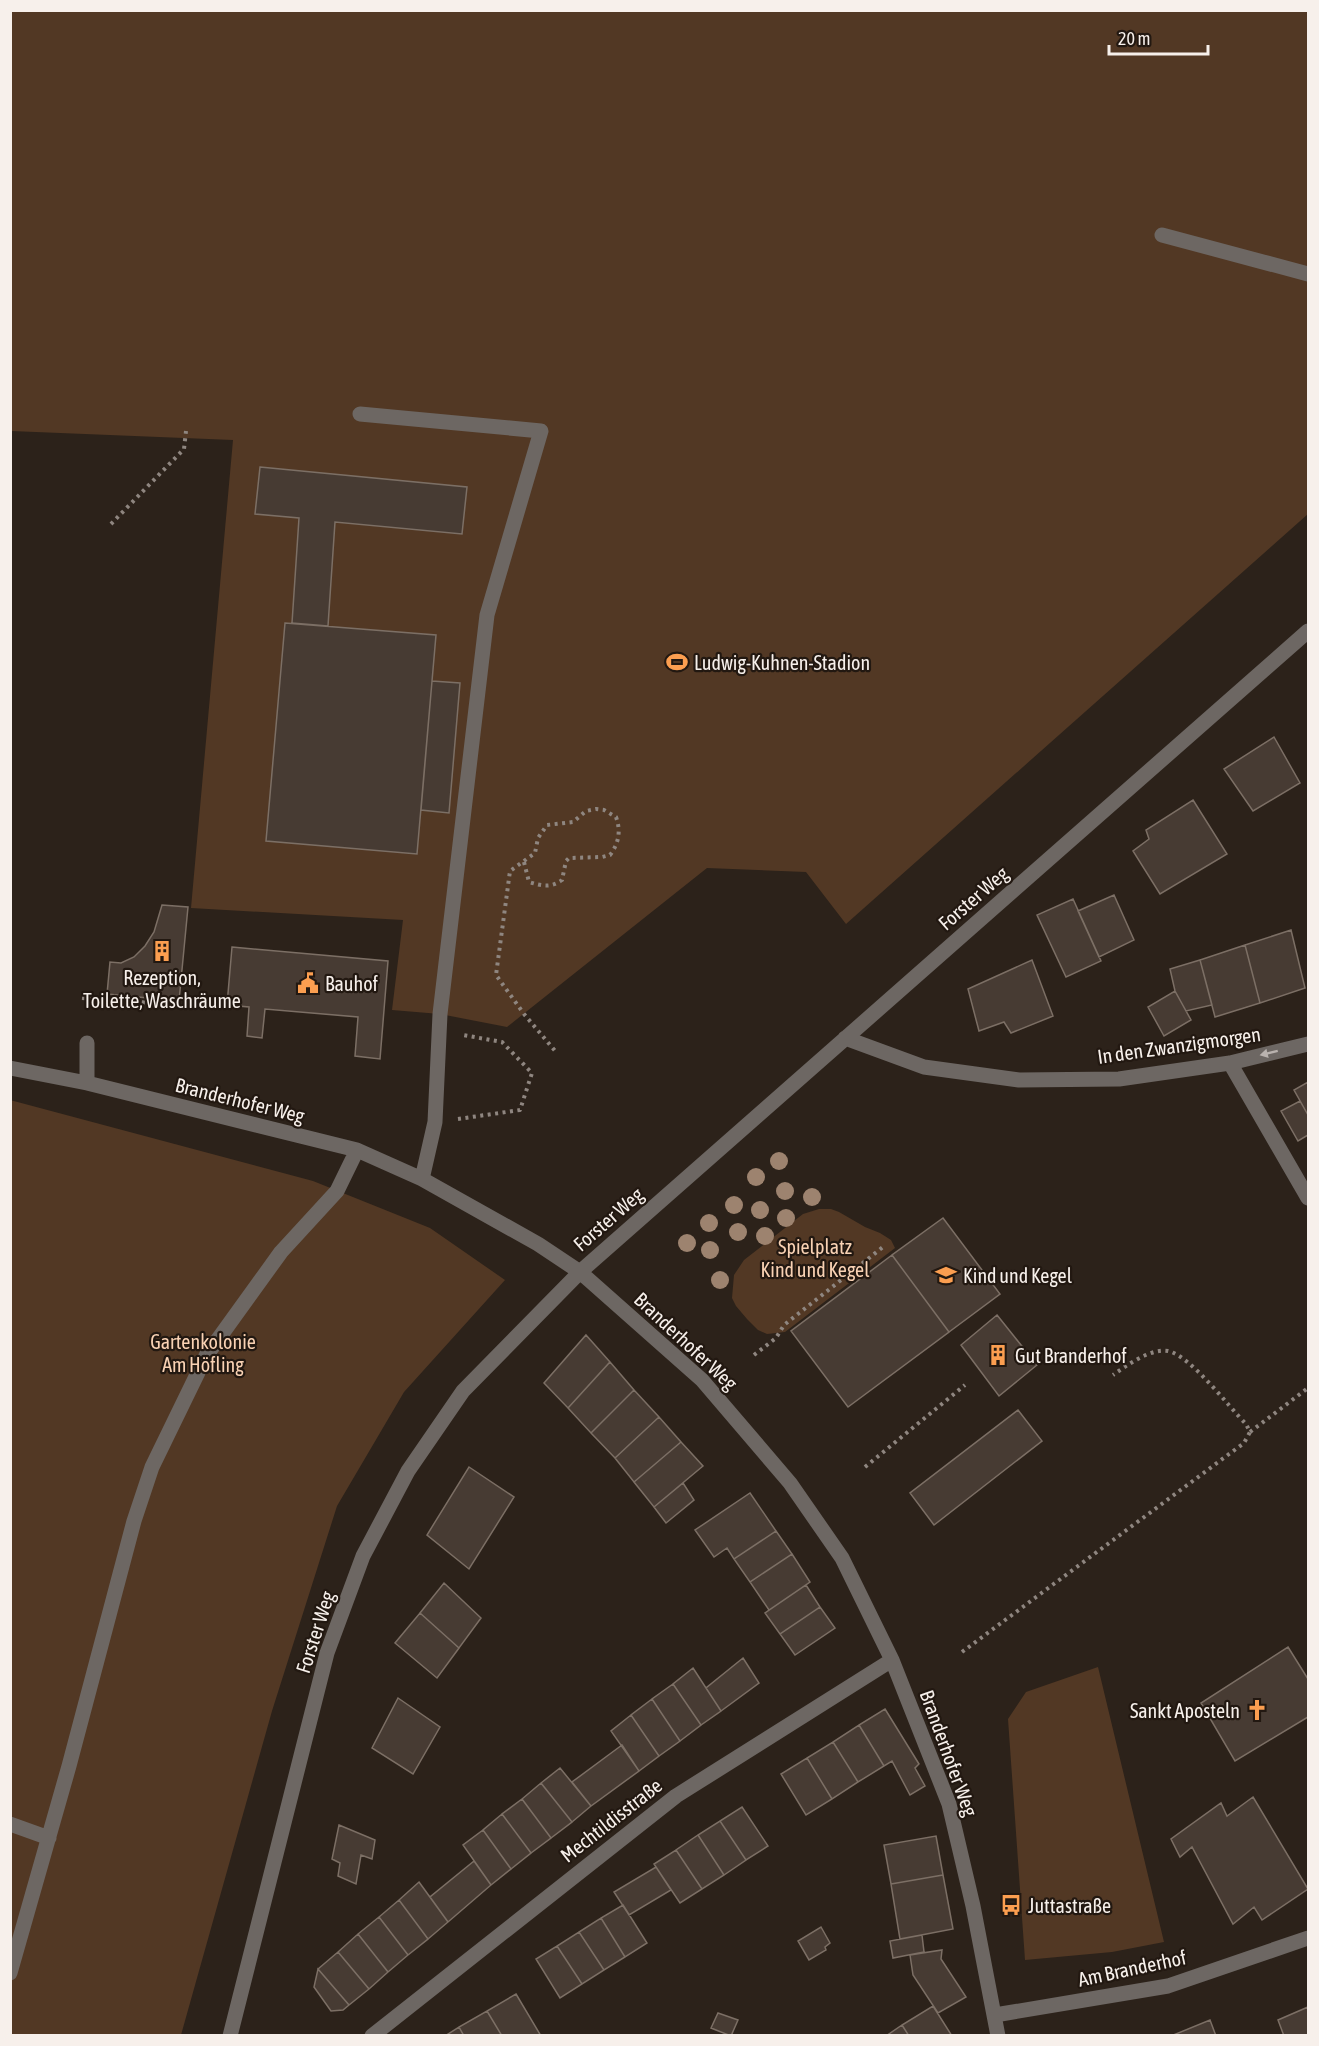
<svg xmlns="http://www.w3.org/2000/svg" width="1319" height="2046" viewBox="0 0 1319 2046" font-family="'Asap Condensed',sans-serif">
<rect width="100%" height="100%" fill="#2c221a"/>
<!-- green -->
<path fill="#523824" d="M 11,11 L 1308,11 L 1308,514 L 846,924 L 806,872 L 707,868 L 507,1027 L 440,1014 L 392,1010 L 403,920 L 191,908 L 233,440 L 11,431 Z
M 10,1100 L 313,1181 L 430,1228 L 505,1280 L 404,1392 L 337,1506 L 272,1711 L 181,2035 L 11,2035 Z
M 819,1209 L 831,1209 L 839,1212 L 865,1227 L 880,1233 L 891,1240 L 895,1248 L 785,1332 L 767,1334 L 758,1330 L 747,1319 L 736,1306 L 732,1298 L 734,1275 L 744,1260 L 803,1214 Z
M 1098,1667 L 1164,1942 L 1112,1952 L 1025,1960 L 1008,1719 L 1026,1692 Z"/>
<!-- building -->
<path fill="#473b33" stroke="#7c6f65" stroke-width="1.5" d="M 260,467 L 467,487 L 462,534 L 335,522 L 328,626 L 292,623 L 299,518 L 255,514 Z
M 285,623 L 436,635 L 417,854 L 266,841 Z
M 432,681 L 460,683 L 449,813 L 421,810 Z
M 1274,737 L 1300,783 L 1253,811 L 1224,769 Z
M 1193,800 L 1227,854 L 1160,894 L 1133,851 L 1149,839 L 1146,830 Z
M 1114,895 L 1134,940 L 1099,957 L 1078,911 Z
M 1073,899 L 1101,961 L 1066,977 L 1037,915 Z
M 162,905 L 188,907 L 179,1001 L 107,994 L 110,962 L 121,963 L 134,957 L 145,946 L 154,932 Z
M 1291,930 L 1305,988 L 1260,1003 L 1245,945 Z
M 1245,945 L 1260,1003 L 1215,1017 L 1200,960 Z
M 232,947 L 388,961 L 380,1059 L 355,1056 L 358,1017 L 265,1009 L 262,1038 L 247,1036 L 249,1007 L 227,1005 Z
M 1032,960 L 1053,1016 L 1011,1033 L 1004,1022 L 979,1031 L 968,989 Z
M 1200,960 L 1212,1005 L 1186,1011 L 1175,991 L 1170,969 Z
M 1175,991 L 1191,1020 L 1164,1036 L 1148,1007 Z
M 1308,1082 L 1308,1115 L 1294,1090 Z
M 1300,1101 L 1308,1115 L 1308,1135 L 1298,1141 L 1281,1111 Z
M 943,1218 L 1000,1294 L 949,1332 L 892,1255 Z
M 892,1255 L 949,1332 L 848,1407 L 791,1331 Z
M 997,1315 L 1037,1365 L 999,1396 L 961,1345 Z
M 586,1335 L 610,1362 L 568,1408 L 544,1383 Z
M 610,1362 L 634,1390 L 591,1433 L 568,1408 Z
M 634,1390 L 659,1417 L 615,1458 L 591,1433 Z
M 1018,1410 L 1042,1441 L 934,1525 L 910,1493 Z
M 659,1417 L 681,1442 L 634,1482 L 615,1458 Z
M 681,1442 L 703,1466 L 654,1507 L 634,1482 Z
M 469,1467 L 514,1497 L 469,1569 L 427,1535 Z
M 683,1483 L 694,1500 L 666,1523 L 654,1507 Z
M 750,1493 L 776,1531 L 734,1559 L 727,1548 L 714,1557 L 695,1530 Z
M 776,1531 L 792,1554 L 750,1582 L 734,1559 Z
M 792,1554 L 810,1582 L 769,1610 L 750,1582 Z
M 444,1583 L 481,1618 L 459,1648 L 420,1613 Z
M 806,1585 L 820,1607 L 780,1634 L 765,1613 Z
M 820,1607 L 835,1628 L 795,1655 L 780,1634 Z
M 420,1613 L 459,1648 L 437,1678 L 395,1643 Z
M 1288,1647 L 1308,1679 L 1308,1717 L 1235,1761 L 1201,1703 Z
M 743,1658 L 759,1683 L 721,1711 L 706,1688 Z
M 693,1668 L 721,1711 L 701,1725 L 673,1684 Z
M 673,1684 L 701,1725 L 680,1741 L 652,1699 Z
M 398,1698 L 440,1727 L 413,1774 L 372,1748 Z
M 652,1699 L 680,1741 L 659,1756 L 631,1715 Z
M 885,1709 L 919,1764 L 915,1768 L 925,1786 L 910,1795 L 892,1761 L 884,1766 L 859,1725 Z
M 631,1715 L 659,1756 L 639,1771 L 611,1731 Z
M 859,1725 L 884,1766 L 858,1782 L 833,1742 Z
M 833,1742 L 858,1782 L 832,1799 L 807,1758 Z
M 622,1745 L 639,1771 L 591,1806 L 572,1782 Z
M 807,1758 L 832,1799 L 806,1815 L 781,1774 Z
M 560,1768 L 591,1806 L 572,1822 L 541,1783 Z
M 541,1783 L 572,1822 L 551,1838 L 522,1799 Z
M 1253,1797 L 1308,1889 L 1262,1920 L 1254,1907 L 1233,1924 L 1192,1847 L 1180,1857 L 1171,1839 L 1221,1803 L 1227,1816 Z
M 522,1799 L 551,1838 L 531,1853 L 502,1814 Z
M 742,1807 L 768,1846 L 746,1860 L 720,1821 Z
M 502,1814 L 531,1853 L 511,1869 L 483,1830 Z
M 720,1821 L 746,1860 L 724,1875 L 698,1835 Z
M 339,1825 L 375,1840 L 372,1859 L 361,1855 L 356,1884 L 338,1876 L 340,1863 L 332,1859 Z
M 483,1830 L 511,1869 L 491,1885 L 463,1845 Z
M 698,1835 L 724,1875 L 702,1889 L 676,1850 Z
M 936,1836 L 943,1875 L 891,1884 L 884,1845 Z
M 676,1850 L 702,1889 L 680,1903 L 654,1864 Z
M 474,1861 L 491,1885 L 448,1922 L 430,1897 Z
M 656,1867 L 671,1890 L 629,1915 L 614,1892 Z
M 943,1875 L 953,1929 L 900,1939 L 891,1884 Z
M 419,1882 L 448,1922 L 428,1939 L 399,1900 Z
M 399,1900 L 428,1939 L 408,1955 L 379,1917 Z
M 623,1905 L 647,1943 L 625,1957 L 601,1918 Z
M 379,1917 L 408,1955 L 388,1972 L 358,1934 Z
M 601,1918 L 625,1957 L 604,1970 L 579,1932 Z
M 821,1927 L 830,1943 L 825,1947 L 826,1950 L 809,1960 L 798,1941 Z
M 579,1932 L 604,1970 L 582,1984 L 557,1946 Z
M 358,1934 L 388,1972 L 369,1989 L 338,1952 Z
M 922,1935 L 924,1952 L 893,1958 L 890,1941 Z
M 557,1946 L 582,1984 L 560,1998 L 536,1959 Z
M 942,1950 L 941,1959 L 966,1997 L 938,2013 L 913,1975 L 910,1955 Z
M 338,1952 L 369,1989 L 349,2005 L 318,1969 Z
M 318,1969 L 349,2005 L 343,2010 L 331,2011 L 314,1987 Z
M 516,1994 L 541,2036 L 502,2036 L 487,2011 Z
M 933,2006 L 952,2036 L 909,2036 L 902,2025 Z
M 1308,2007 L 1308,2036 L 1284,2036 L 1278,2020 Z
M 487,2011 L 502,2036 L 464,2036 L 459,2027 Z
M 718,2013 L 738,2020 L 731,2036 L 711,2028 Z
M 1210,2020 L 1216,2036 L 1171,2036 Z
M 902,2025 L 909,2036 L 886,2036 Z
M 459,2027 L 464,2036 L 445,2036 Z"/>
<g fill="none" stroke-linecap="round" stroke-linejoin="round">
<!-- path -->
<path stroke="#8f8680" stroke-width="4" stroke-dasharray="3 4.5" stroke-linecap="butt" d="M 111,524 L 184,449 L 186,431
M 524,862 L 529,882 C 542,886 551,888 562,880 L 566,861 L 569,858 L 602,857 L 610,855 C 619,843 621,831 616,817 L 604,810 L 596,809 L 586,811 L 573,822 L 547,825 L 538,838 L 535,853 L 510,871 L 496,975 L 524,1014 L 556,1052
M 82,998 L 152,1003 L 152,1008
M 458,1119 L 520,1110 L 532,1073 L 502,1042 L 463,1035
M 754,1355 L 776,1338 L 784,1325 L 883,1247
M 1250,1432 L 1308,1388
M 865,1467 L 965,1385
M 962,1652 L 1244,1443 L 1250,1432 L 1246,1424 C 1228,1406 1191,1356 1168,1351 C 1150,1348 1126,1366 1113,1375"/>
<!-- minor -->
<path stroke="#6d6763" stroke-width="15" d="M 1162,235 L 1308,274
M 360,414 L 541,431 L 487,615 L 440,1014 L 435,1122 L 422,1179
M 845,1038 L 924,1067 L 1019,1080 L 1119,1079 L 1230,1063 L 1308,1044
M 87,1043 L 87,1083
M 1230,1063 L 1308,1198
M 10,1068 L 87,1083 L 357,1150 L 422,1179 L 538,1244 L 580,1272 L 702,1380 L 790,1483 L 842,1558 L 892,1660 L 949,1804 L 973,1906 L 998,2036
M 10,1824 L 49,1838
M 10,1973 L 69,1766 L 134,1521 L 152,1467 L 206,1356 L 281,1252 L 337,1191 L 357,1150
M 995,2015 L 1168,1986 L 1308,1938
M 230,2036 L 327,1653 L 363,1556 L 408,1471 L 463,1391 L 580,1272 L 1308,631
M 372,2036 L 676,1796 L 892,1660"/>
</g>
<!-- trees -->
<g fill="#9d836f">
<circle cx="779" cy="1161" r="9"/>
<circle cx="756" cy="1177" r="9"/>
<circle cx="785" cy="1191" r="9"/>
<circle cx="812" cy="1197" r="9"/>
<circle cx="734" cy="1205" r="9"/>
<circle cx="760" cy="1210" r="9"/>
<circle cx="786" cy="1218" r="9"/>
<circle cx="709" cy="1223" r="9"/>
<circle cx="738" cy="1232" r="9"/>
<circle cx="765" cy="1236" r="9"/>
<circle cx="687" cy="1243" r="9"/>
<circle cx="710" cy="1250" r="9"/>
<circle cx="720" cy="1280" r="9"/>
</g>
<!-- one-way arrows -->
<defs><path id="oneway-solid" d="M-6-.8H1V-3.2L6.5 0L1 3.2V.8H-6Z" transform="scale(1.5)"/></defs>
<use fill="#b9b2ae" href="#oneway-solid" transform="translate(1269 1053) rotate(166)"/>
<!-- icons -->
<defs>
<symbol id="stadium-bare" viewBox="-9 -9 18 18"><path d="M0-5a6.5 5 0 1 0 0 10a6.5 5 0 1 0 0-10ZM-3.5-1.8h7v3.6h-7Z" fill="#fb9e50" stroke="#221811" stroke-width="2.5" paint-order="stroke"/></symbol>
<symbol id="building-bare" viewBox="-9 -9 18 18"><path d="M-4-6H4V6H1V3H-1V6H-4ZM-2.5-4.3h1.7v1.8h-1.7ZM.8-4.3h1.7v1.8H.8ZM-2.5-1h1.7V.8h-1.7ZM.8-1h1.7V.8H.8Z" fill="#fb9e50" stroke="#221811" stroke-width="2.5" paint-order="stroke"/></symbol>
<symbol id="civic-bare" viewBox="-9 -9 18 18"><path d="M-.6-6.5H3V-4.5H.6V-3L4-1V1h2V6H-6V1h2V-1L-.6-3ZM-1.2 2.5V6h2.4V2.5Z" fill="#fb9e50" stroke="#221811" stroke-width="2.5" paint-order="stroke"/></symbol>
<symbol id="school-bare" viewBox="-9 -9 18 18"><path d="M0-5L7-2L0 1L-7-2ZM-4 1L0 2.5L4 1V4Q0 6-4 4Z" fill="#fb9e50" stroke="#221811" stroke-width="2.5" paint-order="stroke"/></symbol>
<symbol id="church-bare" viewBox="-9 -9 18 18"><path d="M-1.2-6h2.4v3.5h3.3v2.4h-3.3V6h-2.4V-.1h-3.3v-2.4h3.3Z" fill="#fb9e50" stroke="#221811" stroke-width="2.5" paint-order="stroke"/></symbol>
<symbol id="bus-bare" viewBox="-9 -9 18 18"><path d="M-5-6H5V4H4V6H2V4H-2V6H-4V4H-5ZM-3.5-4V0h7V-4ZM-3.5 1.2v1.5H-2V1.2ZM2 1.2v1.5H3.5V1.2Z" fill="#fb9e50" stroke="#221811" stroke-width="2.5" paint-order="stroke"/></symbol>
</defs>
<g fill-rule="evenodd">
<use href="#stadium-bare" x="662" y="647" width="30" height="30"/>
<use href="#building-bare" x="147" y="936" width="30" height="30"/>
<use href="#civic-bare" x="293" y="968" width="30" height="30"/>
<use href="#school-bare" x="931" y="1260" width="30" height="30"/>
<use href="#building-bare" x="983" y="1340" width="30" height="30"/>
<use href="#church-bare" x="1242" y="1695" width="30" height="30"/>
<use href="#bus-bare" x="996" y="1890" width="30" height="30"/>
</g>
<g text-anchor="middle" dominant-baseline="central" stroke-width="4.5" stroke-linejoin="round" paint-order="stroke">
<!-- poi labels -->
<g font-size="20" fill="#f7f0eb" stroke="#221811" text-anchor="start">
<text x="694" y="662">Ludwig-Kuhnen-Stadion</text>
<text x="162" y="977" text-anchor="middle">Rezeption,<tspan x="162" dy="23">Toilette, Waschräume</tspan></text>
<text x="325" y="983">Bauhof</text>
<text x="963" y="1275">Kind und Kegel</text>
<text x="1015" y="1355">Gut Branderhof</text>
<text x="1240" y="1710" text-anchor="end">Sankt Aposteln</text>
<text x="1028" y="1905">Juttastraße</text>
</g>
<!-- street labels -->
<g font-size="20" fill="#f7f0eb" stroke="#221811">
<text transform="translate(973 898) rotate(-41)">Forster Weg</text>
<text transform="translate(1179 1045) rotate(-8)">In den Zwanzigmorgen</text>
<text transform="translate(240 1100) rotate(14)">Branderhofer Weg</text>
<text transform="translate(608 1219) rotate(-41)">Forster Weg</text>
<text transform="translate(686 1341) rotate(43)">Branderhofer Weg</text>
<text transform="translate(315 1632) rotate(-72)">Forster Weg</text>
<text transform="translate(949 1753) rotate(70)">Branderhofer Weg</text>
<text transform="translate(611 1820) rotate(-38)">Mechtildisstraße</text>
<text transform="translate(1132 1968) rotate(-12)">Am Branderhof</text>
</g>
<!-- park labels -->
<g font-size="20" fill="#f9d2b4" stroke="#221811">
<text x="815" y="1246">Spielplatz<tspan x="815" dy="23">Kind und Kegel</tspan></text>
<text x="203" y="1341">Gartenkolonie<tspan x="203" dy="23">Am Höfling</tspan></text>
</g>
</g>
<!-- border -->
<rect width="1319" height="2046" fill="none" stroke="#f7f0eb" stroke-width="24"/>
<!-- scale -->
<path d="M1109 45v9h99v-9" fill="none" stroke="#f7f0eb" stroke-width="3"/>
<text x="1118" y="45" font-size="18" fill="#f7f0eb" stroke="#221811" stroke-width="4.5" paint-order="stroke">20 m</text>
</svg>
